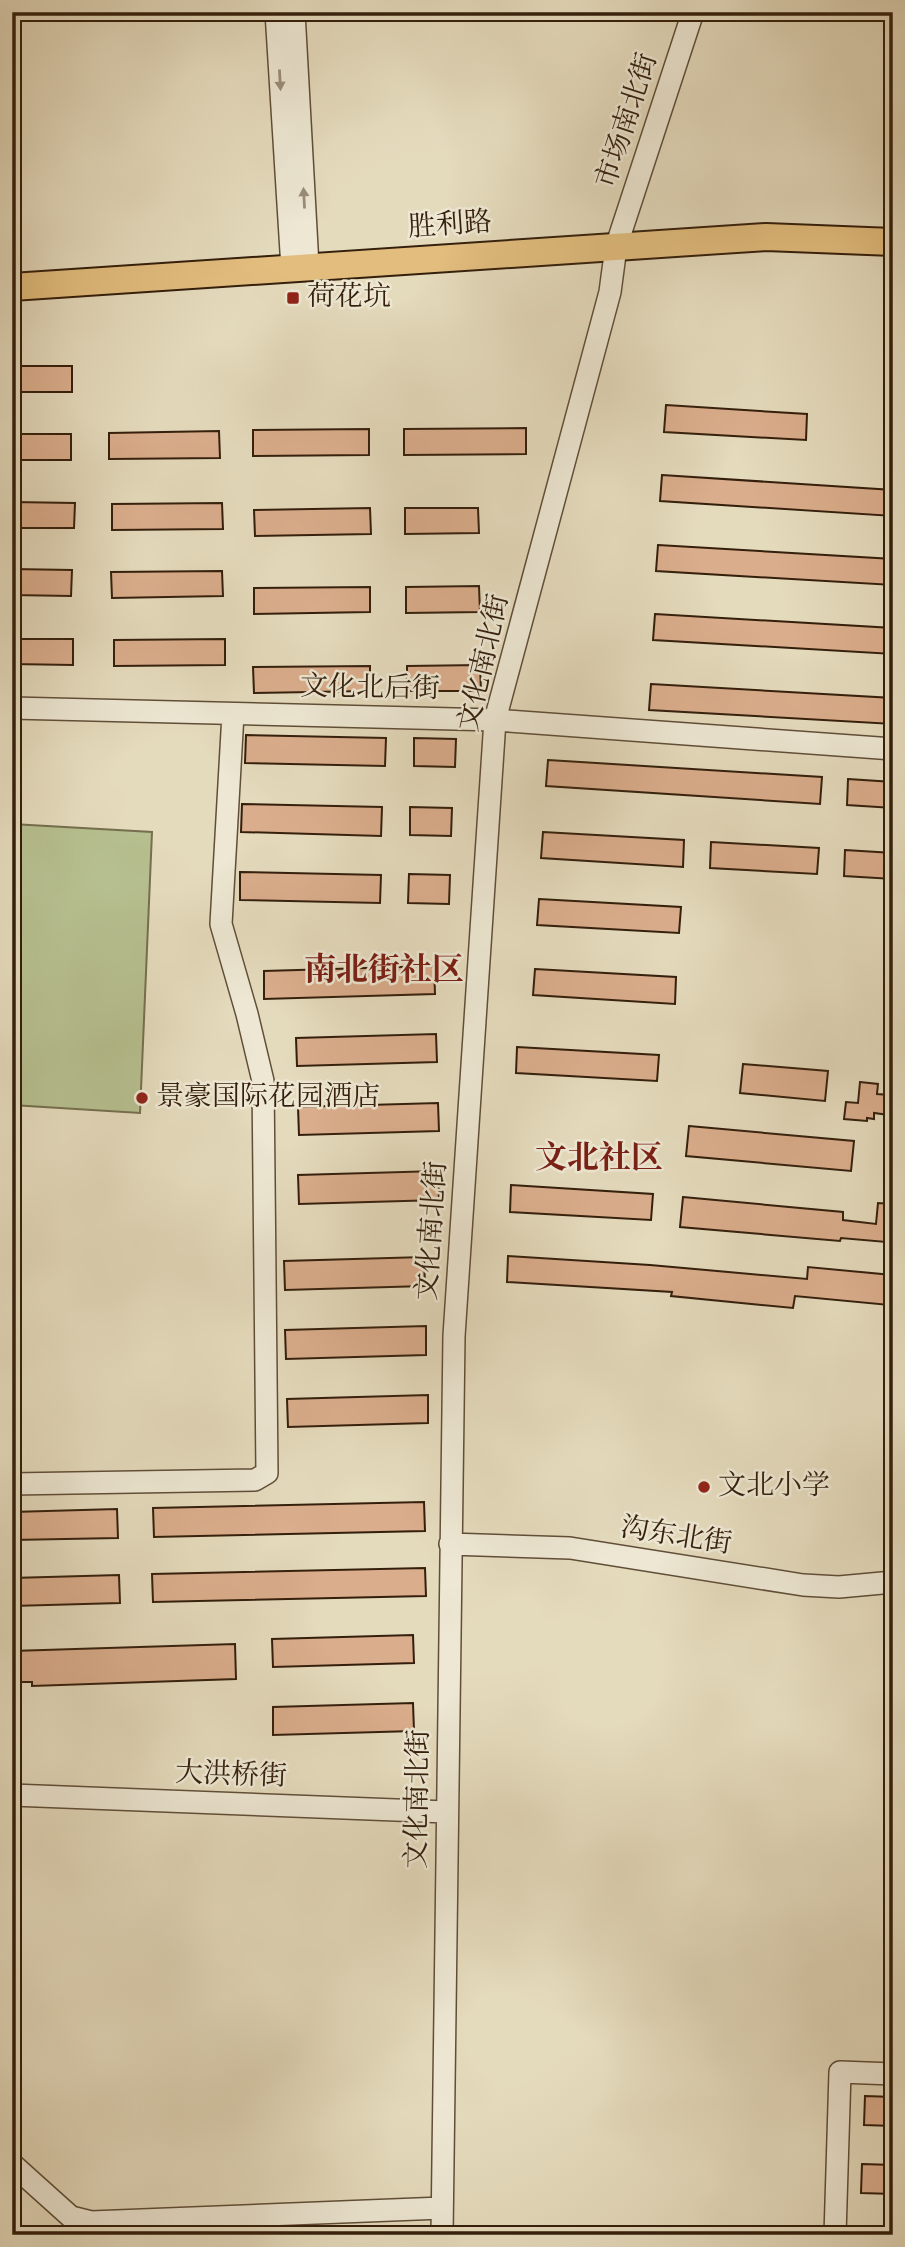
<svg xmlns="http://www.w3.org/2000/svg" width="905" height="2247" viewBox="0 0 905 2247" font-family="'Old Standard TT','Noto Serif SC',serif">
<rect width="100%" height="100%" fill="#e4dabc"/>
<filter id="stains"><feTurbulence type="fractalNoise" baseFrequency=".00286" numOctaves="4"/><feColorMatrix values="0 0 0 0 .2 0 0 0 0 .09 0 0 0 0 .02 0 0 0 .5 -.17"/></filter>
<radialGradient id="worn" r=".72"><stop offset=".6" stop-color="#630" stop-opacity="0"/><stop offset="1" stop-color="#630" stop-opacity=".3"/></radialGradient>
<!-- green -->
<path fill="#b6bf8f" stroke="#756f4e" stroke-width="2" d="M 12,824 L 152,832 L 140,1113 L 12,1105 Z"/>
<!-- building -->
<path fill="#daad8c" stroke="#341f0c" stroke-width="2" d="M 12,366 L 72,366 L 72,392 L 12,392 Z
M 666,405 L 807,414 L 806,440 L 664,432 Z
M 526,428 L 526,454 L 404,455 L 404,429 Z
M 369,429 L 369,455 L 253,456 L 253,430 Z
M 219,431 L 220,458 L 109,459 L 109,433 Z
M 12,434 L 71,434 L 71,460 L 12,460 Z
M 662,475 L 893,490 L 893,516 L 660,501 Z
M 12,502 L 75,503 L 74,528 L 12,528 Z
M 222,503 L 223,529 L 112,530 L 112,504 Z
M 370,508 L 371,534 L 255,536 L 254,510 Z
M 405,508 L 478,508 L 479,533 L 405,534 Z
M 658,545 L 893,559 L 893,585 L 656,571 Z
M 12,569 L 72,570 L 71,596 L 12,595 Z
M 222,571 L 223,596 L 112,598 L 111,572 Z
M 479,586 L 480,612 L 406,613 L 406,587 Z
M 370,587 L 370,612 L 254,614 L 254,588 Z
M 655,614 L 893,628 L 893,654 L 653,640 Z
M 12,639 L 73,639 L 73,665 L 12,664 Z
M 225,639 L 225,665 L 114,666 L 114,640 Z
M 480,665 L 481,691 L 407,691 L 407,666 Z
M 370,666 L 370,691 L 254,693 L 253,667 Z
M 651,684 L 893,698 L 893,724 L 649,710 Z
M 246,735 L 386,738 L 385,766 L 245,763 Z
M 414,738 L 456,739 L 455,767 L 414,766 Z
M 548,760 L 822,777 L 820,804 L 546,786 Z
M 848,779 L 893,782 L 893,808 L 847,805 Z
M 242,804 L 382,807 L 381,836 L 241,832 Z
M 410,807 L 452,808 L 451,836 L 410,835 Z
M 543,832 L 684,840 L 683,867 L 541,858 Z
M 711,842 L 819,848 L 817,874 L 710,868 Z
M 845,850 L 893,853 L 893,879 L 844,876 Z
M 240,872 L 381,875 L 380,903 L 240,900 Z
M 409,874 L 450,875 L 449,904 L 408,903 Z
M 539,899 L 681,907 L 679,933 L 537,925 Z
M 434,966 L 435,994 L 264,999 L 264,971 Z
M 535,969 L 676,977 L 675,1004 L 533,995 Z
M 436,1034 L 437,1062 L 297,1066 L 296,1038 Z
M 517,1047 L 659,1055 L 657,1081 L 516,1073 Z
M 743,1064 L 828,1071 L 825,1101 L 740,1093 Z
M 860,1082 L 878,1084 L 877,1094 L 890,1095 L 889,1115 L 874,1113 L 874,1119 L 867,1118 L 867,1121 L 844,1119 L 846,1102 L 858,1103 Z
M 438,1103 L 439,1131 L 299,1135 L 298,1107 Z
M 689,1126 L 854,1141 L 851,1171 L 686,1156 Z
M 438,1171 L 439,1200 L 299,1204 L 298,1175 Z
M 511,1185 L 653,1194 L 651,1220 L 510,1212 Z
M 683,1197 L 843,1212 L 843,1220 L 876,1224 L 878,1203 L 893,1204 L 893,1240 L 886,1239 L 886,1242 L 841,1238 L 840,1241 L 680,1227 Z
M 508,1256 L 650,1265 L 807,1279 L 808,1267 L 892,1275 L 889,1305 L 795,1296 L 793,1308 L 671,1296 L 672,1292 L 507,1282 Z
M 424,1257 L 425,1286 L 285,1290 L 284,1261 Z
M 426,1326 L 426,1355 L 286,1359 L 285,1330 Z
M 428,1395 L 428,1423 L 288,1427 L 287,1399 Z
M 424,1502 L 425,1531 L 154,1537 L 153,1508 Z
M 117,1509 L 118,1538 L 12,1540 L 12,1512 Z
M 425,1568 L 426,1596 L 153,1602 L 152,1574 Z
M 119,1575 L 120,1603 L 12,1606 L 12,1578 Z
M 413,1635 L 414,1663 L 273,1667 L 272,1639 Z
M 235,1644 L 236,1679 L 32,1686 L 32,1682 L 12,1682 L 12,1651 Z
M 413,1703 L 414,1731 L 273,1735 L 273,1707 Z
M 865,2096 L 893,2097 L 893,2126 L 864,2125 Z
M 862,2164 L 893,2165 L 893,2194 L 861,2193 Z"/>
<g fill="none" stroke-linecap="round" stroke-linejoin="round">
<defs>
<path id="minor" d="M 276,12 L 292,268
M 294,12 L 308,266
M 12,708 L 495,720 L 893,749
M 12,1484 L 255,1480 L 267,1473 L 263,1081 L 247,1014 L 221,924 L 233,714
M 450,1544 L 570,1548 L 803,1585 L 839,1587 L 893,1582
M 12,1795 L 447,1812
M 12,2164 L 71,2217 L 91,2222 L 442,2208
M 442,2235 L 454,1336 L 495,720 L 610,292 L 616,247 L 693,12
M 835,2235 L 840,2072 L 893,2074"/>
<path id="major" d="M 12,287 L 766,237 L 893,242"/>
</defs>
<!-- minor casing -->
<use href="#minor" stroke="#604e38" stroke-width="24"/>
<!-- major casing -->
<use href="#major" stroke="#341f0c" stroke-width="30"/>
<!-- minor -->
<use href="#minor" stroke="#ede7d3" stroke-width="21"/>
<!-- major -->
<use href="#major" stroke="#e2bd7e" stroke-width="26"/>
</g>
<!-- one-way arrows -->
<defs><path id="oneway-solid" d="M-6-.8H1V-3.2L6.5 0L1 3.2V.8H-6Z" transform="scale(1.75)"/></defs>
<g fill="#9a8d79">
<use href="#oneway-solid" transform="translate(280 80) rotate(87)"/>
<use href="#oneway-solid" transform="translate(304 198) rotate(-93)"/>
</g>
<!-- markers -->
<g fill="#8f2418" stroke="#ede7d3" stroke-width="2.5">
<rect x="286" y="291" width="14" height="14" rx="3.5"/>
<circle cx="142" cy="1098" r="7"/>
<circle cx="704" cy="1487" r="7"/>
</g>
<g text-anchor="middle" dominant-baseline="central" stroke-width="5" stroke-linejoin="round" paint-order="stroke">
<!-- street labels -->
<g font-size="28" fill="#341f0c" stroke="#ede7d3">
<text transform="translate(628 121) rotate(-72)">市场南北街</text>
<text transform="translate(450 226) rotate(-4)">胜利路</text>
<text transform="translate(485 663) rotate(-77)">文化南北街</text>
<text transform="translate(370 689) rotate(1)">文化北后街</text>
<text transform="translate(433 1231) rotate(-86)">文化南北街</text>
<text transform="translate(676 1537) rotate(9)">沟东北街</text>
<text transform="translate(231 1776) rotate(2)">大洪桥街</text>
<text transform="translate(419 1799) rotate(-89)">文化南北街</text>
</g>
<!-- poi labels -->
<g font-size="28" fill="#341f0c" stroke="#ede7d3" text-anchor="start">
<text x="307" y="298">荷花坑</text>
<text x="156" y="1098">景豪国际花园酒店</text>
<text x="718" y="1487">文北小学</text>
</g>
<!-- quarter labels -->
<g font-size="32" font-weight="bold" fill="#7a1f14" stroke="#ede7d3">
<text x="384" y="972">南北街社区</text>
<text x="599" y="1160">文北社区</text>
</g>
</g>
<!-- margin -->
<rect width="905" height="2247" fill="none" stroke="#e4dabc" stroke-width="42"/>
<rect x="14" y="14" width="877" height="2219" fill="none" stroke="#341f0c" stroke-width="3.5"/>
<rect x="21" y="21" width="863" height="2205" fill="none" stroke="#341f0c" stroke-width="2"/>
<rect width="100%" height="100%" filter="url(#stains)"/>
<rect width="100%" height="100%" fill="url(#worn)"/>
</svg>
